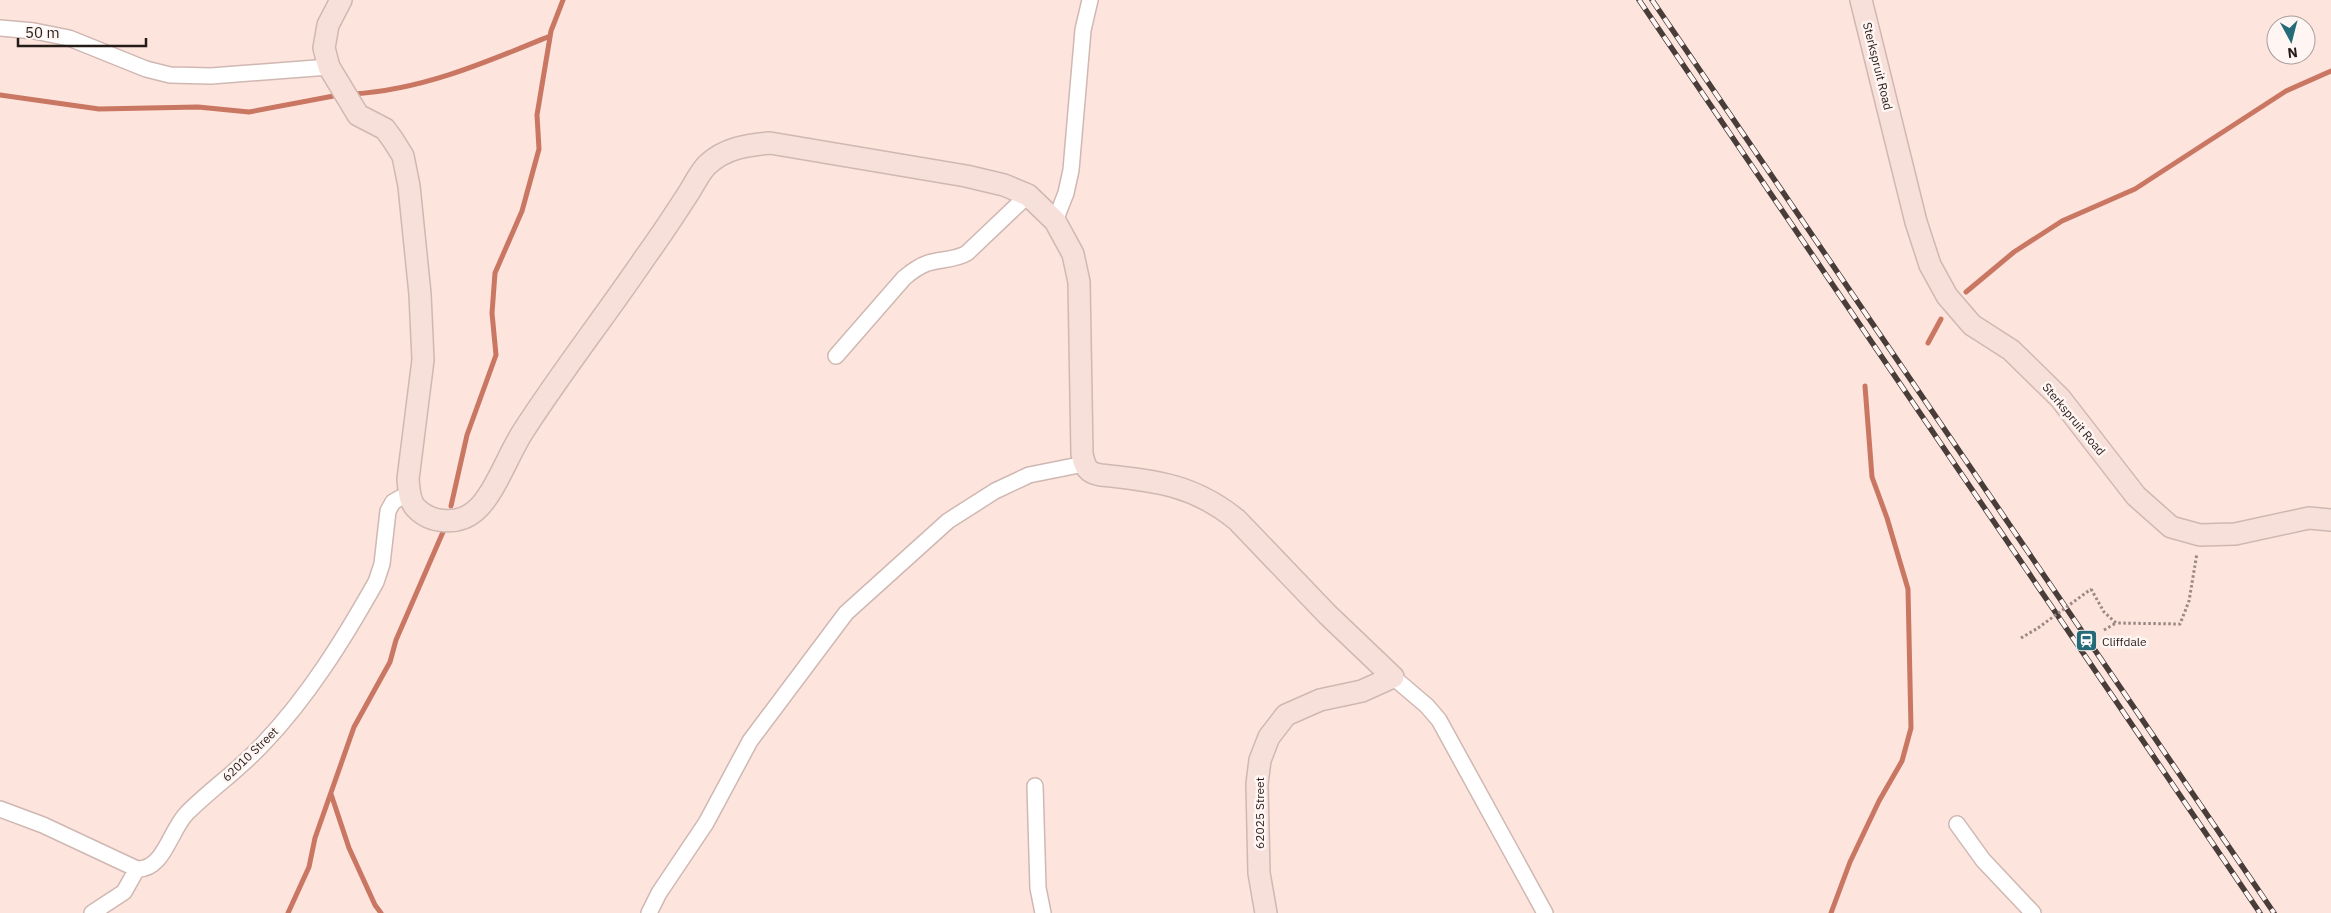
<svg xmlns="http://www.w3.org/2000/svg" width="2331" height="913" viewBox="0 0 2331 913" font-family="'IBM Plex Sans',sans-serif">
<rect width="100%" height="100%" fill="#fde4dd"/>
<g fill="none" stroke-linecap="round" stroke-linejoin="round">
<!-- stream -->
<path stroke="#c97763" stroke-width="5" d="M 353,94 C 422,90 487,62 550,36
M 0,95 L 99,109 L 198,107 L 249,112 L 339,95
M 1966,292 L 2014,252 L 2062,221 L 2135,189 L 2286,91 L 2331,71
M 1928,343 L 1941,319
M 451,506 L 467,435 L 496,355 L 492,313 L 495,273 L 522,211 L 539,149 L 537,115 L 551,31 L 563,0
M 331,794 L 349,848 L 375,905 L 381,913
M 288,913 L 309,867 L 315,838 L 354,727 L 390,662 L 396,640 L 443,532
M 1831,913 L 1850,862 L 1879,801 L 1902,761 L 1911,728 L 1908,589 L 1887,518 L 1872,477 L 1865,386"/>
<defs>
<path id="street" d="M 0,28 L 34,31 L 69,38 L 146,69 L 170,75 L 211,76 L 329,67
M 1055,221 L 1066,193 L 1071,170 L 1083,30 L 1090,0
M 836,356 L 904,278 C 911,272 919,266 928,263 C 941,259 956,260 967,253 L 1028,195
M 1393,677 L 1427,706 L 1439,720 L 1545,913
M 1035,786 L 1038,888 L 1043,913
M 0,809 L 43,825 L 137,869 C 164,870 170,830 187,813 C 211,789 240,769 263,744 C 308,697 344,639 376,582 L 382,564 L 388,511 L 393,502 L 400,498 L 410,497
M 1957,824 L 1983,860 L 2033,913
M 92,913 L 124,892 L 137,869
M 649,913 L 659,893 L 706,823 L 750,741 L 846,613 L 948,521 L 995,491 L 1029,475 L 1084,464"/>
<path id="secondary" d="M 341,0 L 328,25 L 324,48 L 329,67 L 358,115 L 385,129 L 393,140 L 403,156 L 409,186 L 420,294 L 423,360 L 408,479 C 409,489 409,501 416,508 C 431,524 459,525 475,511 C 494,496 509,452 524,430 C 562,371 606,315 646,256 C 660,237 673,217 686,197 C 693,187 699,173 707,165 C 725,148 747,145 770,143 L 966,176 L 1004,185 L 1028,195 L 1055,221 L 1073,254 L 1079,282 L 1082,454 C 1085,467 1087,473 1101,475 C 1155,481 1193,484 1237,520 L 1327,614 L 1393,677 L 1362,691 L 1320,700 L 1286,715 L 1269,737 L 1260,760 L 1257,784 L 1259,873 L 1266,913
M 1861,0 L 1916,222 L 1930,265 L 1947,296 L 1972,325 L 2011,350 L 2060,398 L 2136,496 L 2171,527 L 2200,535 L 2235,534 L 2309,518 L 2331,520"/>
</defs>
<!-- street casing -->
<use href="#street" stroke="#d0b8b2" stroke-width="18"/>
<!-- secondary casing -->
<use href="#secondary" stroke="#d0b8b2" stroke-width="24"/>
<!-- path -->
<path stroke="#9a8884" stroke-width="3" stroke-dasharray="2.5 2.5" stroke-linecap="butt" d="M 2091,589 L 2104,612 L 2116,623 L 2180,624 L 2189,601 L 2197,553
M 2104,630 L 2116,623
M 2021,638 L 2038,628"/>
<!-- street -->
<use href="#street" stroke="#fff" stroke-width="15"/>
<!-- secondary -->
<use href="#secondary" stroke="#f7e0da" stroke-width="21"/>
<defs>
<path id="rail" d="M 1639,0 L 2260,913
M 1652,0 L 2274,913"/>
</defs>
<!-- rail casing -->
<use href="#rail" stroke="#493d3a" stroke-width="5.5"/>
<!-- rail -->
<use href="#rail" stroke="#fff5f2" stroke-width="4" stroke-dasharray="11" stroke-linecap="butt"/>
<!-- path-bridge -->
<path stroke="#9a8884" stroke-width="3" stroke-dasharray="2.5 2.5" stroke-linecap="butt" d="M 2038,628 L 2091,589"/>
</g>
<!-- icons -->
<defs>
<symbol id="station-square" viewBox="-11 -11 22 22"><rect x="-9" y="-9" width="18" height="18" rx="4" fill="#246a79" stroke="#fff5f2"/><path d="M-3-6H3Q5-6 5-4V2Q5 4 3 4L4.5 6H3L1.5 4h-3L-3 6H-4.5L-3 4Q-5 4-5 2V-4Q-5-6-3-6ZM-3.5-4v3h7v-3ZM-3.5 1v1.5H-2V1ZM2 1v1.5H3.5V1Z" fill="#fff"/></symbol>
</defs>
<g fill-rule="evenodd">
<use href="#station-square" x="2074" y="628" width="25" height="25"/>
</g>
<g text-anchor="middle" dominant-baseline="central" stroke-width="5" stroke-linejoin="round" paint-order="stroke">
<!-- street labels -->
<g font-size="12" fill="#251c1a" stroke="#fff5f2">
<text transform="translate(1878 66) rotate(76)">Sterkspruit Road</text>
<text transform="translate(2074 419) rotate(50)">Sterkspruit Road</text>
<text transform="translate(250 754) rotate(-44)">62010 Street</text>
<text transform="translate(1259 813) rotate(-90)">62025 Street</text>
</g>
<!-- poi labels -->
<g font-size="12" fill="#251c1a" stroke="#fff5f2" text-anchor="start">
<text x="2102" y="641">Cliffdale</text>
</g>
</g>
<!-- north arrow -->
<g transform="translate(2291 40) rotate(173)"><circle r="24" fill="#fff5f2" stroke="#a89e9c"/>
<path d="M0-4L9 19L0 12L-9 19Z" fill="#246a79"/>
<text y="-8" font-size="14" font-weight="bold" text-anchor="middle" fill="#251c1a">N</text>
</g>
<!-- scale -->
<path d="M18 38v8h128v-8" fill="none" stroke="#251c1a" stroke-width="2.5"/>
<text x="25" y="38" font-size="15" fill="#251c1a" stroke="#fff5f2" stroke-width="4" paint-order="stroke">50 m</text>
</svg>
